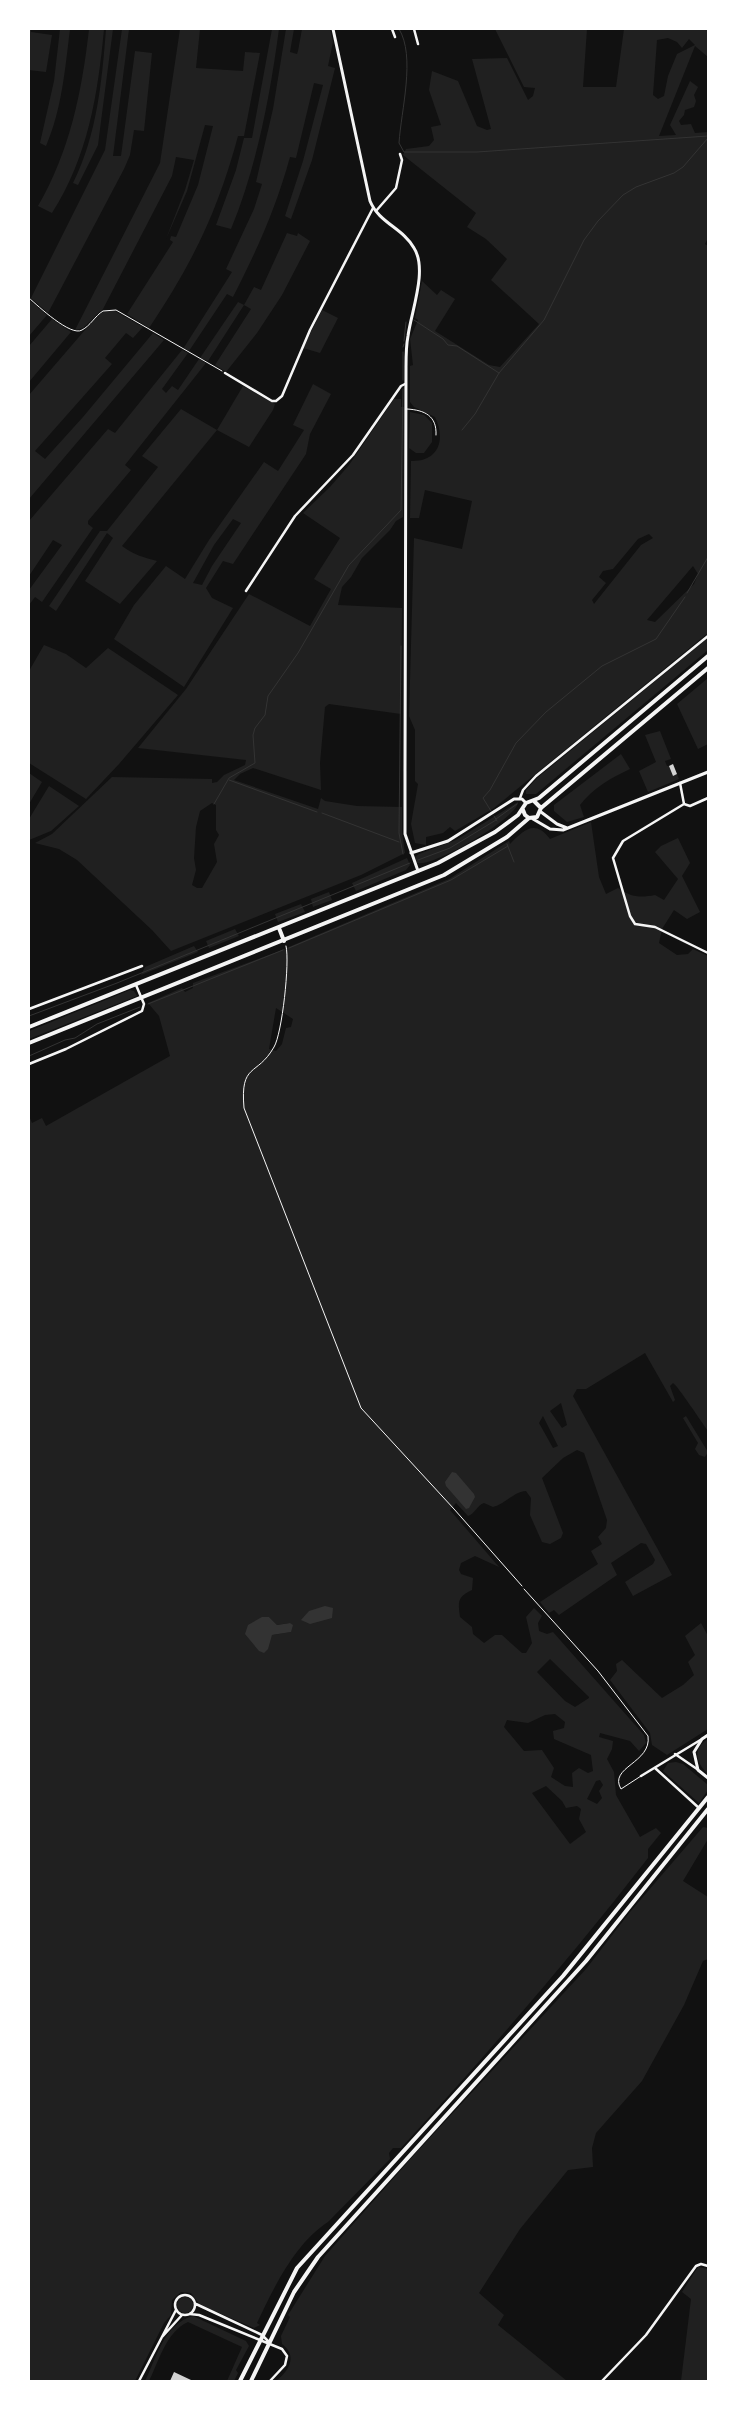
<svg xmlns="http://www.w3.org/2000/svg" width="737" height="2410" viewBox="0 0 737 2410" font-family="'Open Sans',sans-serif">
<rect width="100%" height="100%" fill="#111"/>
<!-- green -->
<path fill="#202020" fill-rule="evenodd" d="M 29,29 L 31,29 L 31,32 L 52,35 L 46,72 L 29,70 Z
M 60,29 L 70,29 C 65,69 62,109 46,146 L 40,143 L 54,81 Z
M 89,29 L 104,29 C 98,94 88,157 52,213 L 38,206 C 70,151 82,91 89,29 Z
M 106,29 L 113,29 L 100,129 L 98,145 L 78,185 L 73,183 C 97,135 102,81 106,29 Z
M 122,29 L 129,29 L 113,156 L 121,156 L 135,51 L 152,53 L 144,131 L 134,130 L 130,155 L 124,169 L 48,313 L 31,298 L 105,150 Z
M 180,29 L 200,29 L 196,68 L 243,71 L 245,52 L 260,53 L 244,136 L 238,136 C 218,211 192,264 149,328 L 127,314 L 173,242 L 170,240 L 171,236 L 176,237 L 198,185 L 213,126 L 205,125 L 187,191 L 166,239 L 185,190 L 194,160 L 176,157 L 172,176 L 103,309 L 83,328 L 75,330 L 160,163 Z
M 272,29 L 279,29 C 270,96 257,166 231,229 L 216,225 L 236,170 L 244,138 L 252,138 Z
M 286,29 L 294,29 L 290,52 L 297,54 L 298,51 L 302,29 L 330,29 L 333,42 L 328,66 L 335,68 L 312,160 L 291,219 L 285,216 L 303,161 L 323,85 L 314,83 L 296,158 L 290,157 C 276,208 257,250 233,297 L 227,294 L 189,351 L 183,349 L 232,272 L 226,269 L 254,209 L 262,184 L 256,182 L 273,109 Z
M 495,29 L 587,29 L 583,87 L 616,87 L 624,29 L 708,29 L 708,57 L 695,46 L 659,136 L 676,135 L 670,125 L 690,81 L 698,87 L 694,95 L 696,101 L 694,107 L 685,110 L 684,115 L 679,121 L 681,125 L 691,124 L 695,133 L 708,132 L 708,238 L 705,244 L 708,246 L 708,633 L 494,808 L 455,831 L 450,827 L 443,833 L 426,837 L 426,845 L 415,843 L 411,824 L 418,784 L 415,781 L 415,730 L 409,716 L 414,538 L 462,549 L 472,501 L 425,490 L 419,518 L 410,518 L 411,461 C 439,462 446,439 435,417 L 414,407 L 410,402 L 410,366 L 413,365 L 410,339 L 418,320 L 415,318 L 422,281 L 437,295 L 441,290 L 455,299 L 435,331 L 489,365 L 500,367 L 539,324 L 491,280 L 507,259 L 486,239 L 467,227 L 476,213 L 403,155 L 406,149 L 429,146 L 434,140 L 431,127 L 441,125 L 429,90 L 432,71 L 458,81 L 477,126 L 487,130 L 491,129 L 472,59 L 507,58 L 528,100 L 533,96 L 535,88 L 524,87 ZM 668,38 L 677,42 L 682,48 L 689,39 L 695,45 L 677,54 L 668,76 L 664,96 L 658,99 L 653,95 L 657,40 ZM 649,534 L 653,538 L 641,545 L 594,604 L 592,600 L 606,583 L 599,577 L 603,571 L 613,569 L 638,539 ZM 693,566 L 698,574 L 694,584 L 655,622 L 647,620 Z
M 287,233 L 297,236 L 298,233 L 310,241 L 282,295 L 257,333 L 226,372 L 215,365 L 251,309 L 244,305 L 208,361 L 200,358 L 238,302 L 244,305 L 254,287 L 261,290 Z
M 29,300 L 47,315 L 29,336 Z
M 113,310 L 143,327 L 133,338 L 126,333 L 105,358 L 112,364 L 35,451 L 45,459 L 83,417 L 153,333 L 164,340 L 29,499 L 29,395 L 97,316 L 105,311 Z
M 322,310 L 338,318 L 320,353 L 303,348 Z
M 52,319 L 71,332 L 29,382 L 29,346 Z
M 182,350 L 188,353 L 162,389 L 166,393 L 172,386 L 178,390 L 199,359 L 206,363 L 125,465 L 131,470 L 88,521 L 88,524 L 93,528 L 42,602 L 35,597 L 29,605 L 29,590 L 62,545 L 53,540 L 29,576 L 29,521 L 108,429 L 115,433 Z
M 313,384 L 331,394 L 310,434 L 306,454 L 233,564 L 223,561 L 206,588 L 212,598 L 233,608 L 184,687 L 114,639 L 134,605 L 166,566 L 185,579 L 209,540 L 264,462 L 278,471 L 304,430 L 293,425 ZM 233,519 L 241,523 L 212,566 L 202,585 L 193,583 L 214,545 Z
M 243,386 L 275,404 L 273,410 L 249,447 L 217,430 L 122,546 C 132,554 145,558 157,561 L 120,604 L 85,581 L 113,538 L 107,533 L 56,611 L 49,606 L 100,531 L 107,531 L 158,467 L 142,456 L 181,409 L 217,430 Z
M 394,399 L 401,399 L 401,407 L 404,407 L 403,517 L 396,521 L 390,530 L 362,558 L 351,577 L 342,587 L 338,605 L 402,608 L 401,714 L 329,704 L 325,707 L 320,763 L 321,790 L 253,768 L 240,774 L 234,780 L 318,809 L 321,798 L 325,801 L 357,806 L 402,807 L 402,832 L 405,853 L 361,875 L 171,951 L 152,930 L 77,860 L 59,849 L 35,843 L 52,834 L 112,777 L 212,779 L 212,783 L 217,782 L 224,775 L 245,765 L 246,760 L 138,748 L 186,689 L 249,594 L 310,626 L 331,589 L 314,579 L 340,538 L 303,513 L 330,487 L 349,465 ZM 212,803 L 216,805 L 216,830 L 219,835 L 214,844 L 217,862 L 202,888 L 197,888 L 192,885 L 196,870 L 194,858 L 196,827 L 200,811 Z
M 410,412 L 424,415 L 432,423 L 432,442 L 424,453 L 416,453 L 409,448 Z
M 708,638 L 708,650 L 536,794 L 526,794 L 526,790 L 537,778 Z
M 44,645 L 66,654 L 86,668 L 108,648 L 178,695 L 119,764 L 86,799 L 29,763 L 29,671 Z
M 708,678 L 708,744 L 698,749 L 677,704 Z
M 660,731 L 671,759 L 665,761 L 667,766 L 669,766 L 674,775 L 677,774 L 679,779 L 648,792 L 639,771 L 656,762 L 645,735 Z
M 621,754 L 630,769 C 611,778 593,788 580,805 L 584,817 L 567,822 L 554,811 L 554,805 Z
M 29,773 L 42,782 L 29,804 Z
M 49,786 L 79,806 L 51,831 L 29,840 L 29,819 Z
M 518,802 C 519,817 433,868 417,863 L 415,857 L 419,854 L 456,840 Z
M 591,822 L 599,877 L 606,894 L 618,888 C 630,897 640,898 655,895 L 664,900 L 678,879 L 655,852 L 661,846 L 678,838 L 690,863 L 682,876 L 700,912 L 687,919 L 674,910 L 662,929 L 659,943 L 677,955 L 688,954 L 693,949 L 708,956 L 708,1431 C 702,1423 678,1386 673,1383 L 670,1386 L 675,1400 L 673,1402 L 645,1353 L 586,1389 L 577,1389 L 573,1396 L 672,1575 L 633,1596 L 625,1582 L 653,1564 L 655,1560 L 646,1544 L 641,1543 L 611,1563 L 617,1575 L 559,1615 L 554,1610 L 549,1613 L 540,1602 L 598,1564 L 591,1551 L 602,1544 L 598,1537 L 606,1528 L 607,1520 L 584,1453 L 577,1450 L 563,1458 L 542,1478 L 563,1533 L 561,1538 L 550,1544 L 542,1542 L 530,1515 L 531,1498 L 526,1491 C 515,1491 505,1504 493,1507 L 484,1503 C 477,1505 476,1513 468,1516 L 456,1503 L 450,1510 L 499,1567 L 475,1556 L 461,1563 L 459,1570 L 461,1574 L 473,1578 L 472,1590 C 457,1597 458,1602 460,1617 L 472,1627 L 473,1634 L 484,1643 L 495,1635 L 502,1635 L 522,1653 L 526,1653 L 532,1643 L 526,1617 L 534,1608 L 542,1616 L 538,1623 L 539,1631 L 547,1634 L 553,1632 L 644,1735 L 646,1743 L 639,1751 L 630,1741 L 600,1733 L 599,1737 L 613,1741 L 612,1749 L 607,1759 L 614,1772 L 616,1795 L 640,1837 L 656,1828 L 661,1833 L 648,1849 L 648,1858 C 570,1959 487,2054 401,2148 L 393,2148 L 389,2153 L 390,2159 L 328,2222 C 295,2243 273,2289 257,2323 L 260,2325 L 254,2328 L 205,2307 L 199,2304 L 191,2293 L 181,2292 L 172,2300 L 171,2315 L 164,2323 L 135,2381 L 29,2381 L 29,1116 L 32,1123 L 42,1118 L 46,1126 L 170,1056 L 159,1016 L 148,1003 L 182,988 L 185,992 L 193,988 L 193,983 L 277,952 L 449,879 L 509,841 L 510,844 C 524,830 535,819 550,839 ZM 276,1008 L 293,1019 L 291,1027 L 286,1028 L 282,1044 L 276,1051 L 269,1049 ZM 561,1403 L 567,1425 L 562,1428 L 550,1411 ZM 543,1416 L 558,1446 L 553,1448 L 539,1423 ZM 262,1617 L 269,1617 L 277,1625 L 290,1623 L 291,1632 L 272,1635 L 269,1639 ZM 550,1659 L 589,1697 L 589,1698 L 575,1707 L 565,1701 L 537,1672 ZM 555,1714 L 565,1722 L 564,1728 L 553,1731 L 554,1739 L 591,1755 L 593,1771 L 588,1773 L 579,1768 L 572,1773 L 573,1787 L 565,1786 L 551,1777 L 554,1768 L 542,1750 L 524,1751 L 504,1727 L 507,1720 L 528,1723 L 545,1715 ZM 600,1780 L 603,1785 L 599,1791 L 602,1798 L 597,1804 L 587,1799 L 596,1781 ZM 546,1786 L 562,1801 L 566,1808 L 577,1806 L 581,1809 L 579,1819 L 586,1832 L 570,1844 L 532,1793 Z
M 407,858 L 410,865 L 406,870 L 356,891 L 352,883 Z
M 329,892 L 332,900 L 313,907 L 311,899 Z
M 301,904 L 305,912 L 278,922 L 275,914 Z
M 235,929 L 239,936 L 209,948 L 206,941 Z
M 194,946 L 198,952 L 141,975 L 145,967 Z
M 130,990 L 134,991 L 137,996 L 29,1039 L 29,1031 Z
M 686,1416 L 708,1452 L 705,1457 L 699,1455 L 695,1449 L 698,1443 L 683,1418 Z
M 701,1623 L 708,1636 L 708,1729 L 667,1755 L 652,1745 L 650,1733 L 610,1680 L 617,1671 L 616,1664 L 622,1660 L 662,1698 L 683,1685 L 694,1675 L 688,1662 L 695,1655 L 685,1636 Z
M 708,1739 L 708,1774 C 696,1763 692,1749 708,1739 Z
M 676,1762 L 683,1764 L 708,1785 L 708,1790 L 699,1803 L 663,1771 L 668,1763 Z
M 703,1827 L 708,1828 L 708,1839 L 683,1881 L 708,1897 L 708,1959 L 703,1961 L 684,2005 L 642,2081 L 596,2133 L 592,2148 L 593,2167 L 568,2170 L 520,2229 L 479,2293 L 504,2315 L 498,2325 L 567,2381 L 276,2381 C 289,2371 298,2356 282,2344 L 281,2336 L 290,2317 L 288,2315 L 325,2256 L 414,2155 L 586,1969 L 630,1912 Z
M 698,2267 L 708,2269 L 708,2381 L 681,2381 L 691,2299 L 682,2292 Z
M177 2305a8 8 0 1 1 16 0a8 8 0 1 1-16 0Z
M 193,2316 L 246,2341 L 249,2346 L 236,2370 L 238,2373 L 234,2381 L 227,2381 L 242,2347 L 188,2322 C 166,2332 159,2361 149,2381 L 145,2381 C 157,2357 164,2324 193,2316 Z"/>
<!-- water -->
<path fill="#333" d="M 452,1472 L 456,1473 L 474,1494 L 475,1497 L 469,1508 L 466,1509 L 446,1486 L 445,1482 Z
M 325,1606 L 333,1608 L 332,1618 L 310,1624 L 301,1620 L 309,1611 Z
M 262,1617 L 269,1617 L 277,1625 L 290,1623 L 293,1625 L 291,1632 L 272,1635 L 268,1649 L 264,1653 L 259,1651 L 245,1634 L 248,1625 Z"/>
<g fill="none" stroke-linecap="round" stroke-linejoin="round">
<!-- stream -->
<path stroke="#333" stroke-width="1" d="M 399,29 C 416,56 401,111 399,143 L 404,152 L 477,152 L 708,136
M 414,320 L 443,339 L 448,345 L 457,346 L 499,373
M 404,341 L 406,322
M 403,347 L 404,344
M 403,380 L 403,352
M 462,430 L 475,414 L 499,373 L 544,320 L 584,240 L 598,221 L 623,195 L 636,187 L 674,173 L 683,167 L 708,138
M 687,593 L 708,557
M 401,646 L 399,833 L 403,854
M 229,780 L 317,812
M 214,804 L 229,778 L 255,763 L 253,735 L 255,728 L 265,715 L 268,696 L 298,653 L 349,565 L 401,510 L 403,389
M 491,811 L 483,798 L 490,790 L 516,743 L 546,712 L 602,666 L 656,639 L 685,597
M 322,813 L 399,842
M 494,816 L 497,821
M 496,819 L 517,804
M 507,844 L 514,862
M 418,860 L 450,848 L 496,820
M 289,948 L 451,880 L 508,846
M 148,1004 L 283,950
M 29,1016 L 117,983 L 410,863
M 29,1056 L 65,1040 L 75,1038 L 97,1024 L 140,1007"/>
</g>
<!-- building -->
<path fill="#d3d3d3" d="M 673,764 L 677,774 L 673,776 L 669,766 Z
M 174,2372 L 191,2380 L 190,2381 L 170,2381 Z"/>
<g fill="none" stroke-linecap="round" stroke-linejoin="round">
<!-- path -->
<path stroke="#f5f5f5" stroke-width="1" d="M 29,298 C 38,306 71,337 82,330 C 90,326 95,316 103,311 L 116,310 L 222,371
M 286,946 C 290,962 282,1034 274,1047 C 257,1077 240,1062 244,1108 L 361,1408 L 454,1509 L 522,1586"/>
<!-- service -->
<path stroke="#f5f5f5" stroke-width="1" d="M 407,409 C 425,410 437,416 436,435
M 524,1589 L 598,1671 L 648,1736 C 652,1763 608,1767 621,1789 L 641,1776"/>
<!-- minor -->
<path stroke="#f5f5f5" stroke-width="2.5" d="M 392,29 L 395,37
M 414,29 L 418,44
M 376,211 L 396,188 L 402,160 L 400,154
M 225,373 L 272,401 L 276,401 L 282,396 L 310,330 L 373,208
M 246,591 L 295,516 L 353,455 L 401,386 L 405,384
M 680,783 L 684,804 L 623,841 L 613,858 L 630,916 L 635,924 L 655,927 L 708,953
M 520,798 L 523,790 L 536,776 L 708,636
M 684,804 L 690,806 L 708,798
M 29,1009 L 142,966
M 29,1064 L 66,1049 L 142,1011 L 144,1004 L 136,985
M 675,1754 L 697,1769
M 655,1768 L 699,1808
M 641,1776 L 702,1739
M175 2305a10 10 0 1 1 20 0a10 10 0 1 1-20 0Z
M 196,2304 L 262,2335 L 268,2341
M 190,2314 L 199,2315 L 282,2349 L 287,2356 L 285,2365 L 270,2381
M 162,2337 L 182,2315
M 139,2381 L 176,2310
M 602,2381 L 646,2335 L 696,2266 L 701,2264 L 708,2266"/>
<!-- tertiary -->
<path stroke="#f5f5f5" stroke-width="3" d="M 333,29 L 370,201 C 379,223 403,228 414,248 C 428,270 411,312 408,336 C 406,346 406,357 406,367 L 405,771 L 405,834 L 418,871
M 541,812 L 557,824 L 567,828
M 533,819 L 550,829 L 563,830 L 708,772
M 411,853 L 448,841 L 514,799 L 522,799 L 526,803
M 708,1735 L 702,1739 L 694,1752 L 698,1770 L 708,1778"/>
<!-- primary -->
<path stroke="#f5f5f5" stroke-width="4" d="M 541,808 L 708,668
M 523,810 L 525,815 L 529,818 L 537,817 L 541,808 L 534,801
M 279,928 L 284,941
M 29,1027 L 438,863 L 495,832 L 518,815 L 526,803 L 539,798 L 708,656
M 29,1043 L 444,875 L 507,837 L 529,818
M 240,2381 L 297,2268 L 563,1976 L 708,1797
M 251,2381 L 294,2292 L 318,2257 L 586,1961 L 708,1809"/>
</g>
<!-- border -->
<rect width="737" height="2410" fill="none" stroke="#ffffff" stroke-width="60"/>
</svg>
